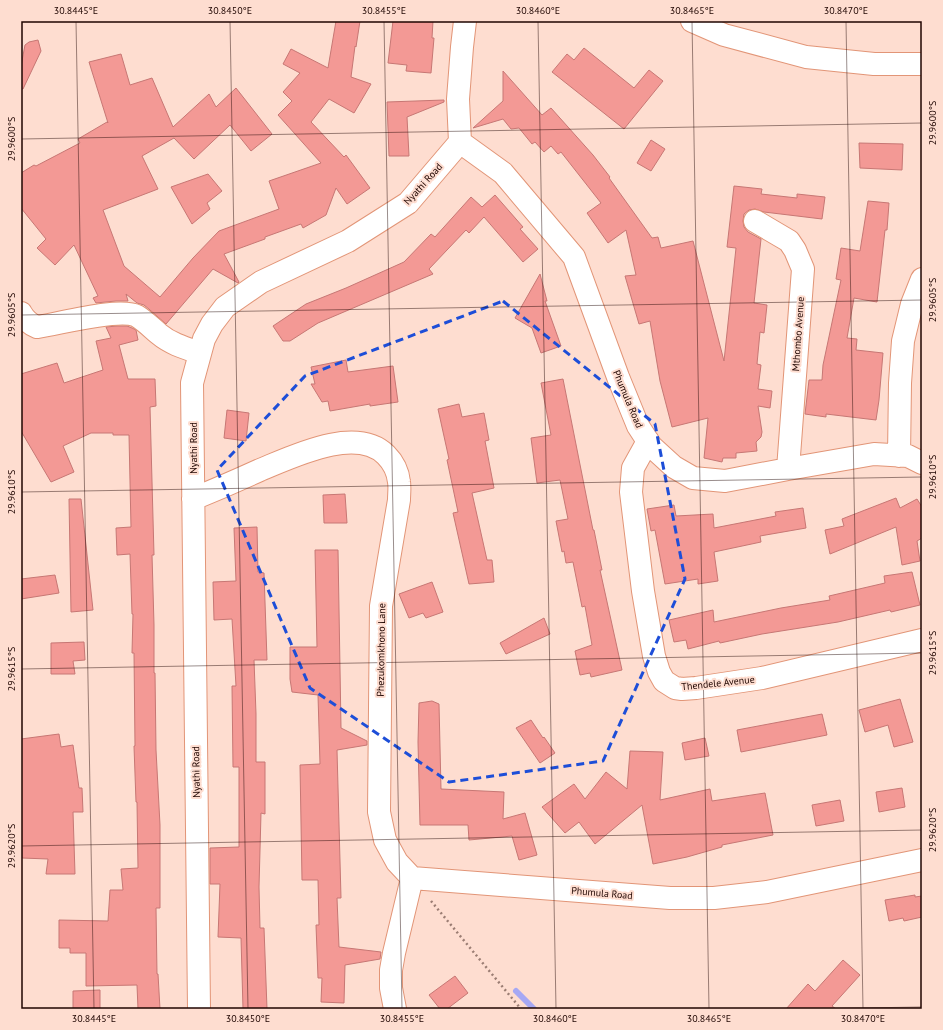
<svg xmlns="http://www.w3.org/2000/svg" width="943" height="1030" viewBox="0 0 943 1030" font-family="'PT Sans',sans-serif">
<rect width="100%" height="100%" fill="#feddd0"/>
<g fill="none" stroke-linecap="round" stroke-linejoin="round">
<!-- stream -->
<path stroke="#a6a8f4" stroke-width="6" d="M 516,991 L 534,1009"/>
</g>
<!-- building -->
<path fill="#f39995" stroke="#c77774" d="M 336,21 L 360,21 L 356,47 L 355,46 L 351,77 L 371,84 L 354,113 L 329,99 L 311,122 L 344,157 L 346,155 L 370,188 L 347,204 L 336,188 L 326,215 L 303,228 L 301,224 L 265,237 L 265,239 L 224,254 L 239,282 L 238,283 L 213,269 L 166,324 L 150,310 L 144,305 L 137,303 L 126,294 L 128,301 L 116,301 L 96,303 L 93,298 L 98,296 L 74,245 L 55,265 L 37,248 L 46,239 L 21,208 L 21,173 L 34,165 L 36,166 L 80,143 L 78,139 L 107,122 L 108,123 L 89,62 L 121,54 L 130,85 L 152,78 L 173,127 L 209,94 L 216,107 L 236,88 L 272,134 L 251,151 L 230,125 L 194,159 L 174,138 L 142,156 L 158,189 L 103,210 L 124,266 L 160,297 L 193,258 L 219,231 L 279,209 L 269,181 L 321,163 L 278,115 L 292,101 L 283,92 L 300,73 L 283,64 L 291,49 L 328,68 Z
M 393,21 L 433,21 L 432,38 L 434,38 L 431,73 L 406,71 L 407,65 L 388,63 Z
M 38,40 L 41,51 L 23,89 L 21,89 L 21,66 L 25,45 L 29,42 Z
M 584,48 L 634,88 L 649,70 L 663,81 L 624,129 L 552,72 L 567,54 L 574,60 Z
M 503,71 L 542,115 L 551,108 L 593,155 L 610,177 L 609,178 L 652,238 L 658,237 L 661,248 L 693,241 L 724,361 L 736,248 L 727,247 L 734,186 L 762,189 L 761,194 L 797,198 L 797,194 L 825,197 L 822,219 L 764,212 L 755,209 L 749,210 L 744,214 L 743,221 L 744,227 L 748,232 L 761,239 L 754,303 L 767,305 L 764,333 L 760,332 L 757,364 L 761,365 L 758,389 L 772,391 L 770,408 L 758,406 L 762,432 L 761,437 L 756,442 L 757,451 L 736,453 L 736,458 L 723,458 L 722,462 L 704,458 L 708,418 L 672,427 L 660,381 L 650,321 L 639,324 L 625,276 L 636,275 L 626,230 L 608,243 L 587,213 L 601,203 L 561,152 L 558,154 L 551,146 L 544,152 L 535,142 L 532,144 L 519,128 L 511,129 L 503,119 L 473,128 L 503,101 Z
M 444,100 L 444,102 L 407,117 L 409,156 L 389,156 L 387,102 Z
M 651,140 L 665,149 L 651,171 L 637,163 Z
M 859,143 L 903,144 L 902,170 L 860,168 Z
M 208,174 L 222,191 L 207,203 L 210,209 L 192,224 L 171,187 Z
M 495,195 L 523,227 L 520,229 L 538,249 L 523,262 L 484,217 L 469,233 L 466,230 L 429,269 L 433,274 L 318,323 L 290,341 L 283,341 L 273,326 L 306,304 L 346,288 L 404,262 L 431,234 L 435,237 L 471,197 L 482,207 Z
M 868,201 L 889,203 L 887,230 L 885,230 L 877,302 L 854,298 L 847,338 L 857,339 L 856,350 L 883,353 L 879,400 L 876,420 L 826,414 L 826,417 L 805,414 L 809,380 L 822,380 L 823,365 L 841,280 L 836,279 L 841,248 L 860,251 Z
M 540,274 L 547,301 L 545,301 L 561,346 L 541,353 L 532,328 L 515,318 Z
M 117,326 L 127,326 L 132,328 L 136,330 L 138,340 L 119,345 L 128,379 L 155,379 L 156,406 L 150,407 L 154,555 L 152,555 L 154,625 L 154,673 L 155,673 L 156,750 L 160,825 L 160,908 L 156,908 L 157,974 L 158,974 L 160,1009 L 138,1009 L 137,985 L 86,986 L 86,953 L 70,953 L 70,948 L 59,948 L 59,920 L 108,921 L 110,890 L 123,890 L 121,869 L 138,868 L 137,802 L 136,802 L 134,746 L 135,746 L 134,653 L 132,653 L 133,614 L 132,614 L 130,554 L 117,555 L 116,528 L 131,527 L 129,435 L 113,435 L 113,433 L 91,433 L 63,446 L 74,472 L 51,482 L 21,431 L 21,374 L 57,363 L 64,383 L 103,370 L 96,341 L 111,338 L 106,327 Z
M 346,360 L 348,372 L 393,366 L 398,402 L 370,406 L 370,404 L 330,411 L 328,401 L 322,402 L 311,384 L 315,384 L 311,367 Z
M 563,379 L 593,530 L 594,530 L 602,570 L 600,570 L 622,670 L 591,677 L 590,673 L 580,675 L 575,651 L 592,645 L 585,606 L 582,607 L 573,562 L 566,563 L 564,551 L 562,552 L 556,521 L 568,519 L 560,480 L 537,483 L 531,438 L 551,435 L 541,383 Z
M 459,404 L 462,417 L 484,413 L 489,440 L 485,441 L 494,488 L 472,493 L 487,560 L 492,560 L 494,582 L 469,584 L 453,513 L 458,512 L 447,460 L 449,459 L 438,409 Z
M 227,410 L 249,413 L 246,441 L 224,438 Z
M 345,494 L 347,523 L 324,523 L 323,495 Z
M 896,498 L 900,508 L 917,499 L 922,507 L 922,538 L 917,541 L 920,561 L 902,565 L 896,527 L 830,554 L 825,530 L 844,526 L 842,519 Z
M 69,499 L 81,499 L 93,610 L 71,612 Z
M 674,505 L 676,516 L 713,514 L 714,528 L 776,516 L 775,512 L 803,508 L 806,528 L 760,536 L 761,542 L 714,552 L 718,581 L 698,584 L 698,579 L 665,584 L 655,530 L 651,531 L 647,509 Z
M 257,527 L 258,572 L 264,573 L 267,660 L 254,660 L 256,714 L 256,762 L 265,762 L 265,814 L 261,813 L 259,887 L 260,928 L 264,928 L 267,1009 L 243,1009 L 241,938 L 218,937 L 220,884 L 210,884 L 210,848 L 239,847 L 239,767 L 233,767 L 232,686 L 236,686 L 232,619 L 214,620 L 213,582 L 236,581 L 234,528 Z
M 315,550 L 338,550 L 341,728 L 367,741 L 367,745 L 337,750 L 341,898 L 337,898 L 339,947 L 381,952 L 380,959 L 345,965 L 344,1003 L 321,1002 L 322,978 L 318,978 L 316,925 L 319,925 L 318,880 L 302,880 L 300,765 L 320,764 L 318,695 L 292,692 L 290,679 L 290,647 L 317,647 Z
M 912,572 L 920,605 L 891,612 L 890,610 L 838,622 L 762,634 L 720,643 L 719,641 L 688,649 L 686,640 L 674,642 L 669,620 L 713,610 L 714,622 L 781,608 L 830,600 L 829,596 L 885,583 L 884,576 Z
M 55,575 L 59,593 L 21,599 L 21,579 Z
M 432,582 L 443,612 L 426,618 L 423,613 L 409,618 L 399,594 Z
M 544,618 L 550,634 L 506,654 L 500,643 Z
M 84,642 L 85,660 L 73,661 L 75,674 L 51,674 L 51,643 Z
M 900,699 L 913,742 L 894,747 L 888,725 L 865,732 L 859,710 Z
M 432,701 L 439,704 L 441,789 L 504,792 L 503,819 L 525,813 L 537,855 L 519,860 L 512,836 L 469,840 L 468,825 L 420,825 L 418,742 L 419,703 Z
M 822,714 L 827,735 L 741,752 L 737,730 Z
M 531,720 L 543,738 L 544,737 L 555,753 L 540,763 L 516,728 Z
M 59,734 L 61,747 L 73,745 L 79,788 L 82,788 L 83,812 L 73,812 L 75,874 L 46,874 L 48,859 L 22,858 L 21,739 Z
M 705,738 L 709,756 L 685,760 L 682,743 Z
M 630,751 L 663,752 L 660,800 L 710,789 L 712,801 L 765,793 L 773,835 L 722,845 L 722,847 L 687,857 L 653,864 L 642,805 L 595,844 L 579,822 L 565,833 L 542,807 L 574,784 L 585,799 L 606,772 L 627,789 Z
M 902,788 L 905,807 L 879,812 L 876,792 Z
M 840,800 L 844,821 L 816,826 L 812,805 Z
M 915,895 L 915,897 L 922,896 L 922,917 L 904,921 L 903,918 L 889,921 L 885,900 Z
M 843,960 L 860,975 L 832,1006 L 836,1009 L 786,1009 L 808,984 L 815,991 Z
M 455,976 L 468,993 L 447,1009 L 440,1009 L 429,995 Z
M 100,990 L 100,1009 L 73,1009 L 73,991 Z"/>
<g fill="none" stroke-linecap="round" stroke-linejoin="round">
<defs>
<path id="street" d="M 460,142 L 503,173 L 574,257 L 618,377 L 638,426 L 651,446 L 674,467 L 693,478 L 725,481 L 788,469 L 874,454 L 908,456 L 922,463
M 755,221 L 789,241 L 795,250 L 803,269 L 788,469
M 21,313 C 24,319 31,325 37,327 C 59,324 119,307 137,316 C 145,321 152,328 159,334 C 171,344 185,348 200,353
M 648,441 L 633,468 L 631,492 L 643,591 L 654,656 L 659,672 L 664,681 L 675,688 L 682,689 L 696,688 L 762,678 L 922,640
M 899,456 L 900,383 L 903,341 L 912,304 L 922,279
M 193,499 C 215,490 238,480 260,470 C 292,457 356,425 386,455 C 393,462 398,472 399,482 C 400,487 399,494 399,500 L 381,606 L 379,812 L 385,840 L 397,862 L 412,878
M 412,878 L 670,898 L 714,898 L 767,892 L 922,860
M 199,1009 L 192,383 L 204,339 L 212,324 L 225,307 L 261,282 L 348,241 L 408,203 L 460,142 L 458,99 L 462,47 L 465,21
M 395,1009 L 391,988 L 391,970 L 394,953 L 412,878"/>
<path id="secondary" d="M 692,21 L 724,35 L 806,57 L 874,64 L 922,64"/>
</defs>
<!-- street casing -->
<use href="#street" stroke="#e29577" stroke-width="24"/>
<!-- secondary casing -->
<use href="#secondary" stroke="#e29577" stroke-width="24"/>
<!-- path -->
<path stroke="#9b7d73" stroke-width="2.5" stroke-dasharray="2 3" stroke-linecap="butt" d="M 431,901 L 521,1009"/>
<!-- street -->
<use href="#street" stroke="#fff" stroke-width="22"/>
<!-- secondary -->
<use href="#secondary" stroke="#fff" stroke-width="22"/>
</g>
<!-- marked area -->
<path fill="none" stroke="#1d4ed8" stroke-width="3" stroke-dasharray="8 5" stroke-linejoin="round" d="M 503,301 L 655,424 L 685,579 L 603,761 L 449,782 L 310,688 L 217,470 L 305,376 Z"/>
<!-- ticks -->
<path fill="none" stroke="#1f0500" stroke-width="1" stroke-opacity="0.45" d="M 76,21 L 94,1009M 230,21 L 248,1009M 384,21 L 402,1009M 538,21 L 556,1009M 692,21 L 709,1009M 846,21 L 863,1009M 21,139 L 922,123M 21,315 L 922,300M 21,492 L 922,477M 21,669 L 922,653M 21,846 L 922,830M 799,1009 L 922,1007"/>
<g text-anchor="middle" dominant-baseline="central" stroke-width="4" stroke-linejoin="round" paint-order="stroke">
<!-- street labels -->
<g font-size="10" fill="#1f0500" stroke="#feddd0">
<text transform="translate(423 184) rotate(-48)">Nyathi Road</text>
<text transform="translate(798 334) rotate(-86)">Mthombo Avenue</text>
<text transform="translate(628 399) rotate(67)">Phumula Road</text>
<text transform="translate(193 448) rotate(-90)">Nyathi Road</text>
<text transform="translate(381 650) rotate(-89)">Phezukomkhono Lane</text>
<text transform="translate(718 683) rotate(-6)">Thendele Avenue</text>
<text transform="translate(196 772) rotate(-91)">Nyathi Road</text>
<text transform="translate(602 893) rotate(5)">Phumula Road</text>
</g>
</g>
<!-- border -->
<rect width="943" height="1030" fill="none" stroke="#feddd0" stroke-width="44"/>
<rect x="22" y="22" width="899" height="986" fill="none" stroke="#1f0500" stroke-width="1.5"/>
<g font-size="10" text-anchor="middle" fill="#1f0500">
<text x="76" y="14">30.8445°E</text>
<text x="230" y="14">30.8450°E</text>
<text x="384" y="14">30.8455°E</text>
<text x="538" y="14">30.8460°E</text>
<text x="692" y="14">30.8465°E</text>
<text x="846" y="14">30.8470°E</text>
<text transform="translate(932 123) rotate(-90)" y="4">29.9600°S</text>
<text transform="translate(11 139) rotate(-90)" y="4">29.9600°S</text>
<text transform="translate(932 300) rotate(-90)" y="4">29.9605°S</text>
<text transform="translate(11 315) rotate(-90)" y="4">29.9605°S</text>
<text transform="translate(932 477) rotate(-90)" y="4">29.9610°S</text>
<text transform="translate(11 492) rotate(-90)" y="4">29.9610°S</text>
<text transform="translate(932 653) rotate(-90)" y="4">29.9615°S</text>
<text transform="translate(11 669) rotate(-90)" y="4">29.9615°S</text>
<text transform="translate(932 830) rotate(-90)" y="4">29.9620°S</text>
<text transform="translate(11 846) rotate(-90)" y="4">29.9620°S</text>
<text x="94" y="1022">30.8445°E</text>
<text x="248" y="1022">30.8450°E</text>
<text x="402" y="1022">30.8455°E</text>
<text x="555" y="1022">30.8460°E</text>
<text x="709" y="1022">30.8465°E</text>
<text x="863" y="1022">30.8470°E</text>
</g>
</svg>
